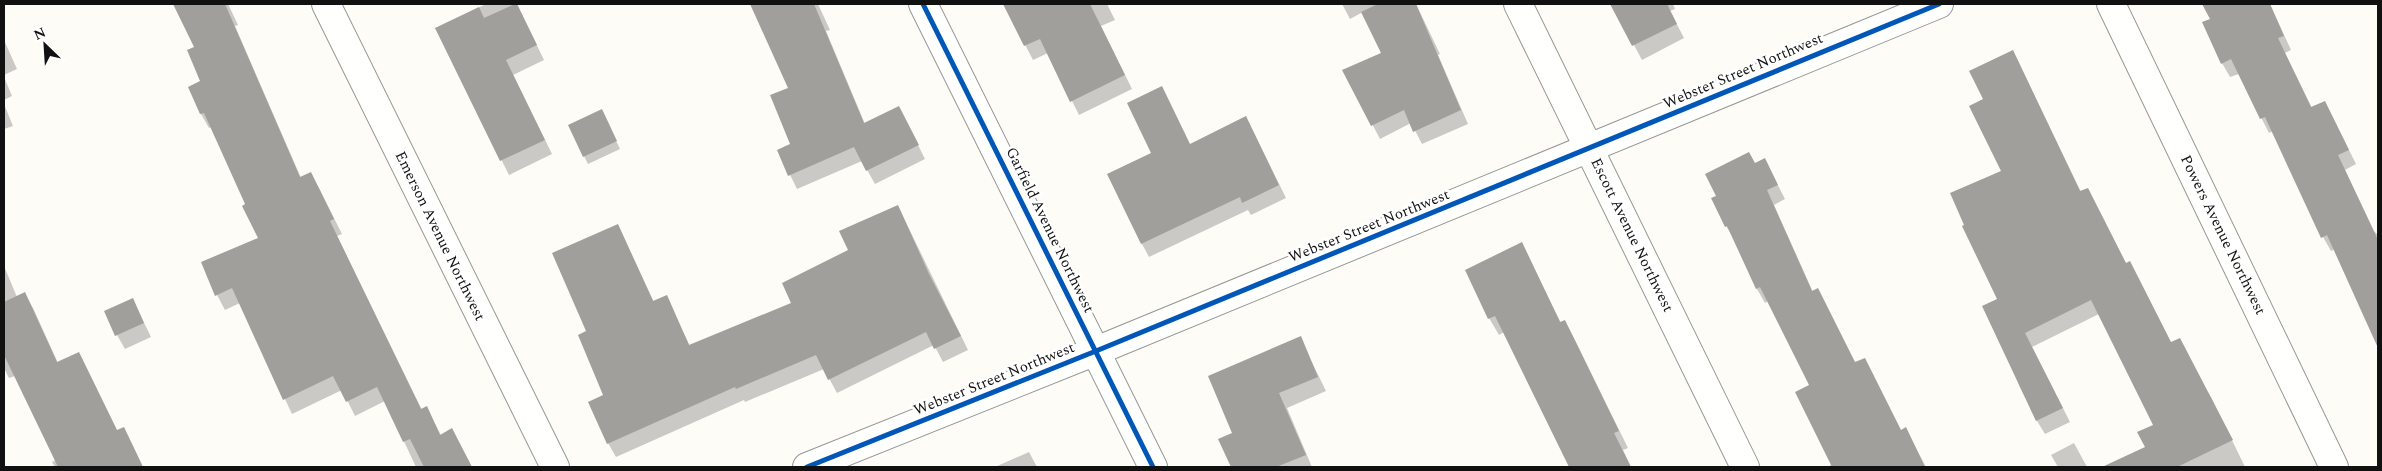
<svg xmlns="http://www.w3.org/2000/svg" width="2382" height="471" viewBox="0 0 2382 471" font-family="Spectral,serif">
<rect width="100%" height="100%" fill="#fdfcf7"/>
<!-- shadow -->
<path fill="#0003" d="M 174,4 L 228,4 L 238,25 L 235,26 L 301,178 L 310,173 L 319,188 L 342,234 L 337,236 L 422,410 L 427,408 L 441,435 L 460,445 L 472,467 L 416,467 L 385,401 L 355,416 L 342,390 L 292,414 L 240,303 L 225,310 L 217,295 L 260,238 L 247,205 L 212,127 L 209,128 L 201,114 L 189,87 L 202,82 L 196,48 Z
M 486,4 L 517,4 L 544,60 L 513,75 L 552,154 L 509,175 L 436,29 Z
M 752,4 L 818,4 L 830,30 L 826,31 L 865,124 L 906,121 L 925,159 L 875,184 L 862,161 L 797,189 L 778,150 L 792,145 L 789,89 Z
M 1004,4 L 1107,4 L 1115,20 L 1101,26 L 1132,89 L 1079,115 L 1048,53 L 1033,60 Z
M 1342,4 L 1416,4 L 1440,54 L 1438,55 L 1468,124 L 1422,144 L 1411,123 L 1380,139 L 1344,70 L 1382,53 L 1363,12 L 1350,19 Z
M 1612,4 L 1673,4 L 1675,9 L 1670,11 L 1684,38 L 1642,60 Z
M 2204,4 L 2270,4 L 2291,50 L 2285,53 L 2312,108 L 2332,116 L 2356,164 L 2345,170 L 2374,231 L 2378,235 L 2378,336 L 2376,337 L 2335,249 L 2331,251 L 2323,237 L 2273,131 L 2269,133 L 2239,74 L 2230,77 L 2222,63 L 2211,20 Z
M 4,40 L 17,69 L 4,75 Z
M 2013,51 L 2081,192 L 2126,264 L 2171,344 L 2211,397 L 2245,467 L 2139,467 L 2133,455 L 2147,448 L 2154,425 L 2099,314 L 2032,347 L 2070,422 L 2045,434 L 2037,421 L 2019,385 L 1998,299 L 2003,171 L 1985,100 Z
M 4,77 L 12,96 L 4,100 Z
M 4,104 L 13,126 L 4,129 Z
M 605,118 L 620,149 L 588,164 L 569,126 Z
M 1253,131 L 1286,198 L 1251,215 L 1248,210 L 1149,257 L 1142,244 L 1153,153 Z
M 1765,160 L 1785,199 L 1774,205 L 1813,292 L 1856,364 L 1865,359 L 1901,431 L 1906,429 L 1926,467 L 1828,467 L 1832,464 L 1811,386 L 1768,301 L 1765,303 L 1757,289 L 1735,240 L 1726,226 L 1755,165 Z
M 898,206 L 968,350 L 943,362 L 934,345 L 837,393 L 824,369 L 745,402 L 744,400 L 616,457 L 608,443 L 605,396 L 587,332 L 618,225 L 654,302 L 666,297 L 690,346 L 793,303 Z
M 1522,244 L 1561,323 L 1564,321 L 1574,338 L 1628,448 L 1623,450 L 1631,467 L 1570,467 L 1504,332 L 1499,335 L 1489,318 Z
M 4,266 L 17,297 L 25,294 L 33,308 L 58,363 L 79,353 L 117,431 L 131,442 L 143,467 L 55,467 L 52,462 L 56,460 L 15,376 L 9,378 L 4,368 Z
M 133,300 L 151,337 L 125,349 L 117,335 Z
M 1300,338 L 1326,391 L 1287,408 L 1312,467 L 1233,467 L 1220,439 L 1234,433 Z
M 2074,443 L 2087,467 L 2058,467 L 2051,455 Z
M 1029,452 L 1037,467 L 995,467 Z"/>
<!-- building -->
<path fill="#a19f9c" d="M 173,4 L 225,4 L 300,177 L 311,172 L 334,219 L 330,221 L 421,409 L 427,406 L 440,435 L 452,428 L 472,467 L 424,467 L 410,439 L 403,442 L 377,387 L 346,402 L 333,376 L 283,400 L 232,288 L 215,296 L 201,262 L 258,238 L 242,206 L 245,204 L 204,113 L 200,114 L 188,87 L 200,81 L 187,50 L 194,47 Z
M 515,4 L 517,4 L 537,45 L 506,60 L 545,140 L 500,161 L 435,28 L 479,7 L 484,18 Z
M 750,4 L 814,4 L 864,123 L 899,106 L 919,145 L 866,171 L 854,147 L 788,176 L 777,150 L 790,144 L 770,95 L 788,88 Z
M 1003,4 L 1090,4 L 1125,75 L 1070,102 L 1040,39 L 1024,46 Z
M 1378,4 L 1416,4 L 1461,110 L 1413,132 L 1404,110 L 1371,126 L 1342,70 L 1381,53 L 1361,12 Z
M 1610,4 L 1667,4 L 1677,24 L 1632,46 Z
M 2202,4 L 2270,4 L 2284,36 L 2278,38 L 2311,107 L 2325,101 L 2349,150 L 2338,155 L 2378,240 L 2378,348 L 2327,235 L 2321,238 L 2265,117 L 2260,119 L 2231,59 L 2221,64 L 2202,22 L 2210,19 Z
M 2013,50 L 2080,191 L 2088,188 L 2126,263 L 2130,261 L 2171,342 L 2180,338 L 2233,440 L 2177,467 L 2102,467 L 2145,447 L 2137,432 L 2153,425 L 2091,300 L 2025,333 L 2063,408 L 2036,421 L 1982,306 L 1997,299 L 1962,226 L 1964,225 L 1950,193 L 2001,171 L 1969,106 L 1983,99 L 1969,71 Z
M 1162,86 L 1190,144 L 1246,116 L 1279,185 L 1242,203 L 1240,197 L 1141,244 L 1107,174 L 1151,153 L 1127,103 Z
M 602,109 L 617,141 L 583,157 L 568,125 Z
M 1749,152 L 1755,163 L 1765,158 L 1778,185 L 1767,190 L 1812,291 L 1818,288 L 1855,362 L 1865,358 L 1901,430 L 1906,427 L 1925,467 L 1832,467 L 1795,392 L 1809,385 L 1760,287 L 1756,289 L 1727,226 L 1725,227 L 1711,198 L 1716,196 L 1705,174 Z
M 898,205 L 929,274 L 961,336 L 934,349 L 926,332 L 828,380 L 816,355 L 736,389 L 735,387 L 607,444 L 588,402 L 603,395 L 578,335 L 586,331 L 552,253 L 618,224 L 653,301 L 667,295 L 689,345 L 791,303 L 782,283 L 848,250 L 839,231 Z
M 1522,242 L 1560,322 L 1565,320 L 1619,431 L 1614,433 L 1631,467 L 1569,467 L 1495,316 L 1488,319 L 1465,270 Z
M 25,292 L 57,362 L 79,352 L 117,430 L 124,427 L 143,467 L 58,467 L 4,355 L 4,302 Z
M 133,298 L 144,323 L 115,336 L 104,311 Z
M 1301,336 L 1318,377 L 1279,393 L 1306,455 L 1276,467 L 1231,467 L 1218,439 L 1232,433 L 1208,376 Z"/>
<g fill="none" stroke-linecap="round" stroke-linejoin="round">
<defs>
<path id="minor" d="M 326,4 L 555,467
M 923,4 L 1153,467
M 1518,4 L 1745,467
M 2111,4 L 2334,467
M 807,467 L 1096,351 L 1939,4"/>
</defs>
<!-- minor casing -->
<use href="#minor" stroke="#979795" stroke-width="30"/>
<!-- minor -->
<use href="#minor" stroke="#fffffe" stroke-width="28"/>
<defs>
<path id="cycleway" d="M 923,4 L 1153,467
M 807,467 L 1096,351 L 1939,4"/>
</defs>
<!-- cycleway casing -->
<use href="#cycleway" stroke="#fff" stroke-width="8"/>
<!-- cycleway -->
<use href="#cycleway" stroke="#0057b8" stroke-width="5"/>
</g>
<g text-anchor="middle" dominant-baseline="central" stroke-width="5" stroke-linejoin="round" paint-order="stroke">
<!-- street labels -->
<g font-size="15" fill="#111" stroke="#fff">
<text transform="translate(1743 71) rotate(-23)">Webster Street Northwest</text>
<text transform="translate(1369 226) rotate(-22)">Webster Street Northwest</text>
<text transform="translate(1050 230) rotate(64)">Garfield Avenue Northwest</text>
<text transform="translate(1632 235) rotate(64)">Escott Avenue Northwest</text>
<text transform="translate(2223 235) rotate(64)">Powers Avenue Northwest</text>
<text transform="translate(440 236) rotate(64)">Emerson Avenue Northwest</text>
<text transform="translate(994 379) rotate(-22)">Webster Street Northwest</text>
</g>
</g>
<!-- border -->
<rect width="2382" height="471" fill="none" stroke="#111111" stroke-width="10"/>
<!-- north arrow -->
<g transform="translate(45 45) rotate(335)" stroke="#ffffff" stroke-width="4" paint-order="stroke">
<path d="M0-4L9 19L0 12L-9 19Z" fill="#111111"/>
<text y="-8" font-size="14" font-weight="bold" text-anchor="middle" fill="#111111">N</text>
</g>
</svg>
